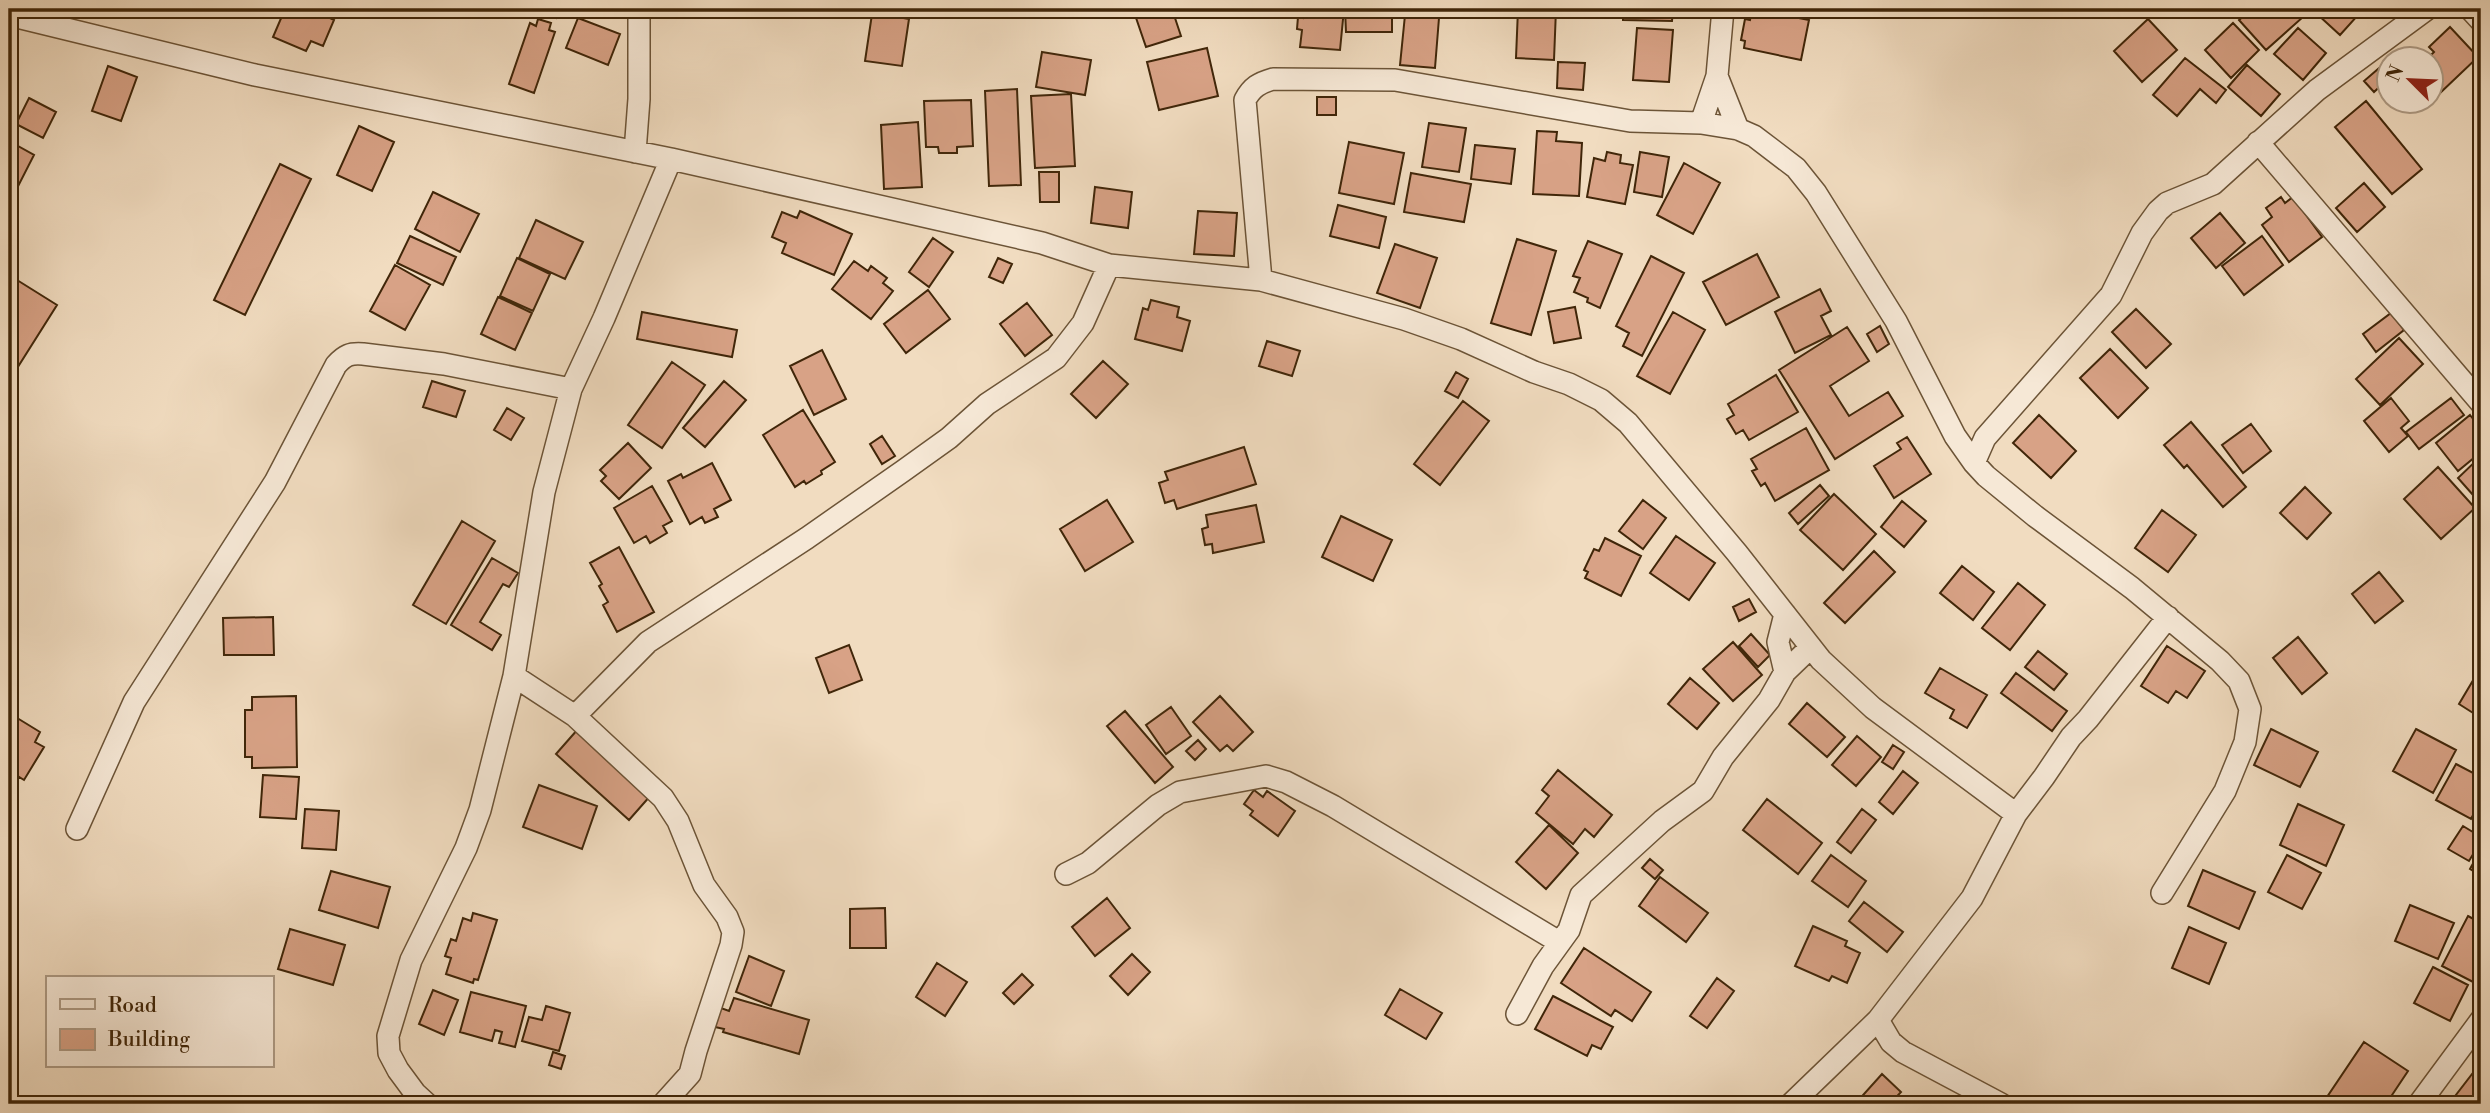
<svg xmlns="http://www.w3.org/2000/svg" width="2490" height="1113" viewBox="0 0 2490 1113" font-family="'Libre Bodoni',serif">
<rect width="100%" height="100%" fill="#f1dcc0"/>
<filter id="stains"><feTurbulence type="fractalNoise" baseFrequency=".00286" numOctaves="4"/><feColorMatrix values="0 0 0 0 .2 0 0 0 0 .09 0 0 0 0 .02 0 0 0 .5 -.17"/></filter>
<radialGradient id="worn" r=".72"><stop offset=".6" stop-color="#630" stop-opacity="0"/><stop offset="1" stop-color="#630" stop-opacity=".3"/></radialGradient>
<!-- building -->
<path fill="#d8a286" stroke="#402609" stroke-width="2" d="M 285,9 L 329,9 L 326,16 L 334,20 L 323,46 L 311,41 L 306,51 L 273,37 Z
M 533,9 L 559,9 L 556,18 L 532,11 Z
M 883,9 L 904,10 L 903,18 L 909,19 L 902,66 L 865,61 L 872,14 L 882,15 Z
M 1133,9 L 1184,9 L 1173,12 L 1181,36 L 1146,47 Z
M 1304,9 L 1344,9 L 1340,50 L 1300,47 L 1302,30 L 1297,29 L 1298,17 L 1303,18 Z
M 1345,9 L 1392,9 L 1392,32 L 1346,32 Z
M 1518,9 L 1556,9 L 1554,60 L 1516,58 Z
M 1623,9 L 1673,9 L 1672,21 L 1623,20 Z
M 1752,9 L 1809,20 L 1801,60 L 1744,48 L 1745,41 L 1741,40 L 1745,19 L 1750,20 Z
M 2252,9 L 2296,9 L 2303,17 L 2266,50 L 2239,20 Z
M 2322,9 L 2352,9 L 2359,14 L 2340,35 L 2317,14 Z
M 1405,15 L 1439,18 L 1435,68 L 1400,65 Z
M 578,18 L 620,34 L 608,65 L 566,48 Z
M 538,19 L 551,23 L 549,30 L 555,32 L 534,93 L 509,84 L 530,23 L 536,26 Z
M 2148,19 L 2177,50 L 2142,82 L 2114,51 Z
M 2233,23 L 2259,50 L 2231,78 L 2205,50 Z
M 2450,27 L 2478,57 L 2439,94 L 2430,84 L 2430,60 L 2426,60 L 2434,52 L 2429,47 Z
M 1637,28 L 1673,30 L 1669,82 L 1633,80 Z
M 2298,28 L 2326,53 L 2303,80 L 2274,54 Z
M 1207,48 L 1218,96 L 1159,110 L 1147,62 Z
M 1042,52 L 1091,60 L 1085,95 L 1036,87 Z
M 2185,58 L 2226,90 L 2216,103 L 2200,89 L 2177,116 L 2153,95 Z
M 1558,62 L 1585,63 L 1583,90 L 1557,88 Z
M 2385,63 L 2388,67 L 2388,79 L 2374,92 L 2364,81 Z
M 2247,65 L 2280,94 L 2261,116 L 2228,87 Z
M 108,66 L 137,77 L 121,121 L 92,111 Z
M 1017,89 L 1021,185 L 989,186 L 985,91 Z
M 1071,94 L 1075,166 L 1035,168 L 1031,96 Z
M 1317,97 L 1336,97 L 1336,115 L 1317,115 Z
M 29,98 L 56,112 L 43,138 L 16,124 Z
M 971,100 L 973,146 L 957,147 L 957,153 L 939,153 L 938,147 L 926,147 L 924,101 Z
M 2366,101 L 2422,169 L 2392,194 L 2335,127 Z
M 918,122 L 922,187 L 884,189 L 881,125 Z
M 1429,123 L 1466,128 L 1459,172 L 1422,167 Z
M 359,126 L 394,142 L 372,191 L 337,175 Z
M 1537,131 L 1557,132 L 1556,141 L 1582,143 L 1579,196 L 1533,194 Z
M 9,141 L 34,155 L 12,198 L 9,196 Z
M 1349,142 L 1404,153 L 1394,204 L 1339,193 Z
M 1475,145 L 1515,149 L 1511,184 L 1471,179 Z
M 1607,152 L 1621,155 L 1620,163 L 1633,165 L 1625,204 L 1587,197 L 1594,158 L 1605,161 Z
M 1640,152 L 1669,157 L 1662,197 L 1634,192 Z
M 1684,163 L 1720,183 L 1693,234 L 1657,215 Z
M 280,164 L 311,179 L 245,315 L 214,300 Z
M 1039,172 L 1059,172 L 1059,202 L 1040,202 Z
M 1411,173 L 1471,184 L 1464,222 L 1404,212 Z
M 2364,183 L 2385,207 L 2357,232 L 2336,208 Z
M 1095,187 L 1132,192 L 1128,228 L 1091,223 Z
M 433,192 L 479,214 L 460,252 L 415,229 Z
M 2281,197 L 2285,203 L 2293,197 L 2322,237 L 2289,262 L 2262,225 L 2272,217 L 2266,208 Z
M 1338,205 L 1386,217 L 1379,248 L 1330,236 Z
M 800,211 L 852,234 L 834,275 L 782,253 L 786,243 L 772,237 L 782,212 L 797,218 Z
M 1198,211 L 1237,213 L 1234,256 L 1194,254 Z
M 2220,213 L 2245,243 L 2216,268 L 2191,238 Z
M 536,220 L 583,242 L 565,279 L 519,258 Z
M 410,236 L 456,257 L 443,285 L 397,263 Z
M 2262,236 L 2283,265 L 2244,295 L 2222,266 Z
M 933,238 L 953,252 L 929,287 L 909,272 Z
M 1517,239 L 1556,251 L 1531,335 L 1491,323 Z
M 1588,241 L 1622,254 L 1600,308 L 1587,302 L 1588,298 L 1574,292 L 1580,278 L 1573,276 Z
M 1395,244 L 1437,258 L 1420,308 L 1377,293 Z
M 1757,254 L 1779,297 L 1726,325 L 1703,282 Z
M 1651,256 L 1684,273 L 1642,356 L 1623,346 L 1629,333 L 1616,326 Z
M 517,258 L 550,274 L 533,311 L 500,296 Z
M 998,258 L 1012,264 L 1003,283 L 989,277 Z
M 854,261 L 868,271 L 871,266 L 887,278 L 883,283 L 893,291 L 871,319 L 832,289 Z
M 395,265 L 430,285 L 405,330 L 370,311 Z
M 9,275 L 57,305 L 9,381 Z
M 1820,289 L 1831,311 L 1821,316 L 1831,335 L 1795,353 L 1775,312 Z
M 928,290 L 950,319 L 906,353 L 884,324 Z
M 498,297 L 532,313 L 515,350 L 481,334 Z
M 1151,300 L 1179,307 L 1177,317 L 1190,321 L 1182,351 L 1135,339 L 1143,308 L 1148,310 Z
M 1027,303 L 1052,335 L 1025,356 L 1000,324 Z
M 1575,307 L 1581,338 L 1554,343 L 1548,312 Z
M 2136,309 L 2171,344 L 2146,368 L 2112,332 Z
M 642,312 L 737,330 L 732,357 L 637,339 Z
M 1673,312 L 1705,330 L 1670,394 L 1637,376 Z
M 2391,313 L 2404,330 L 2376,352 L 2363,334 Z
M 1880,326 L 1889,344 L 1877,352 L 1867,334 Z
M 1847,327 L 1869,361 L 1830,386 L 1849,416 L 1888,392 L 1903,416 L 1835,459 L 1779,370 Z
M 2399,338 L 2423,364 L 2380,405 L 2356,379 Z
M 1267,341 L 1300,351 L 1292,376 L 1259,366 Z
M 2110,349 L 2148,388 L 2118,418 L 2080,378 Z
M 822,350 L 846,399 L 814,415 L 790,366 Z
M 1103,361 L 1128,384 L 1096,418 L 1071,394 Z
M 672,362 L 705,385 L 662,448 L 628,425 Z
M 1456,372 L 1468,379 L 1458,398 L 1445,391 Z
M 1776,375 L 1798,412 L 1749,440 L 1743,430 L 1736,434 L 1727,419 L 1734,415 L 1728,404 Z
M 432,381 L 465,391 L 456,417 L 423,407 Z
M 724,381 L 746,400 L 705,447 L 683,428 Z
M 2391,398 L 2409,421 L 2401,428 L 2408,436 L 2389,452 L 2364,421 Z
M 2451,398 L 2464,415 L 2419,449 L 2406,432 Z
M 1463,401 L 1489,421 L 1440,485 L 1414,464 Z
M 507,408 L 524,418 L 511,440 L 494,430 Z
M 803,410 L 835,462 L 821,471 L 822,474 L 806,484 L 804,481 L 795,487 L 763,435 Z
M 2039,415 L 2076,451 L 2051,478 L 2013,443 Z
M 2470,415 L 2481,429 L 2481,452 L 2458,471 L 2436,443 Z
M 2191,422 L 2246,487 L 2223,507 L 2187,465 L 2184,468 L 2164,445 Z
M 2251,424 L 2271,451 L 2243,473 L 2222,445 Z
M 1806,428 L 1829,470 L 1775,501 L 1765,483 L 1761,486 L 1752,471 L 1757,469 L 1751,459 Z
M 882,436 L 895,456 L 882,464 L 870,444 Z
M 1907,437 L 1931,474 L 1894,498 L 1874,466 L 1901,449 L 1897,443 Z
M 628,443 L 651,468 L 619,499 L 601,481 L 606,476 L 600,470 Z
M 1244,447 L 1256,484 L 1177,509 L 1174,500 L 1165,503 L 1159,483 L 1168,480 L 1165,472 Z
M 2481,456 L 2481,504 L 2458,478 Z
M 712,463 L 731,500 L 714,509 L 718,517 L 705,523 L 702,517 L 690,524 L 668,481 L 681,474 L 683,478 Z
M 2438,467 L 2475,508 L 2441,539 L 2404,499 Z
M 1820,485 L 1829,496 L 1798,524 L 1789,513 Z
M 652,486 L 672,521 L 663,526 L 667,533 L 650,543 L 646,536 L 634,543 L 614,508 Z
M 2305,487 L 2331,513 L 2307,539 L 2280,513 Z
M 1834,494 L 1876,534 L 1843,570 L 1800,530 Z
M 1107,500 L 1133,542 L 1085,571 L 1060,529 Z
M 1643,500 L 1666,518 L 1643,549 L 1619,531 Z
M 1902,501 L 1926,521 L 1904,547 L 1881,527 Z
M 1256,505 L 1264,542 L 1213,553 L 1212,544 L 1205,545 L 1202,529 L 1208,527 L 1206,515 Z
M 2162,510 L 2196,535 L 2168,572 L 2135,548 Z
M 1341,516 L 1392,540 L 1373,581 L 1322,557 Z
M 462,521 L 495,541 L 446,624 L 413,605 Z
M 1676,536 L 1715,563 L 1689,600 L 1650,573 Z
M 1605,538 L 1641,556 L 1621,596 L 1585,578 L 1588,572 L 1584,570 L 1594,549 L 1599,551 Z
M 619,547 L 654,612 L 617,632 L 603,605 L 608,602 L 599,586 L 602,584 L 590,563 Z
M 1874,551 L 1895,572 L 1845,623 L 1824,603 Z
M 492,558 L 518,573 L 509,587 L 503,584 L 480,622 L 501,635 L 492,650 L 451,625 Z
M 1962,566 L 1994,592 L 1973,620 L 1940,593 Z
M 2379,572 L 2403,601 L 2375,623 L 2352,594 Z
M 2018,583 L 2045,605 L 2010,650 L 1982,628 Z
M 1749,599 L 1756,612 L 1739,621 L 1733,607 Z
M 273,617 L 274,655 L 224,655 L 223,618 Z
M 1751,634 L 1770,655 L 1758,667 L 1739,646 Z
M 2298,637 L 2327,673 L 2302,694 L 2273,658 Z
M 1733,642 L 1762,675 L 1733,701 L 1703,669 Z
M 849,645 L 862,680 L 829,693 L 816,658 Z
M 2167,646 L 2205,671 L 2187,698 L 2176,691 L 2168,703 L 2141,686 Z
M 2038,651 L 2067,674 L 2054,690 L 2025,667 Z
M 2481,667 L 2481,718 L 2459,704 Z
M 1940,668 L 1987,695 L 1967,728 L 1950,718 L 1954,710 L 1925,693 Z
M 2016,673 L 2067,711 L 2052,731 L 2001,693 Z
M 1690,678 L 1719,703 L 1697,729 L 1668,704 Z
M 296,696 L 297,767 L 252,768 L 252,757 L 245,757 L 245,710 L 252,710 L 252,697 Z
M 1220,696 L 1253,732 L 1233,751 L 1227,745 L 1220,751 L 1193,722 Z
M 1807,703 L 1845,737 L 1827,757 L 1789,724 Z
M 1171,707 L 1191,736 L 1166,754 L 1146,725 Z
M 1125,711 L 1173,767 L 1155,783 L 1107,726 Z
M 9,713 L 40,732 L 35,742 L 44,747 L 24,780 L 19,777 L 9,795 Z
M 578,729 L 651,795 L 629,820 L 556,754 Z
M 2271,729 L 2318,752 L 2300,787 L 2254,765 Z
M 2416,729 L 2456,750 L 2433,793 L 2393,771 Z
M 1857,736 L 1881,757 L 1856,786 L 1832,765 Z
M 1198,740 L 1206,749 L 1195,760 L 1186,751 Z
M 1893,745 L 1904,752 L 1893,769 L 1882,762 Z
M 2456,764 L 2481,777 L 2481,800 L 2471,819 L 2436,800 Z
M 1558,770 L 1612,815 L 1594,837 L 1585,829 L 1573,844 L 1536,813 L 1549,796 L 1542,790 Z
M 1903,771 L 1918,783 L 1893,814 L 1879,802 Z
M 263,775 L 299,777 L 296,819 L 260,817 Z
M 539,785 L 597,806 L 582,849 L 523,827 Z
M 1254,790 L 1263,797 L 1267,791 L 1295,811 L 1278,836 L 1250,815 L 1253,811 L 1244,804 Z
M 1767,799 L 1822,843 L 1798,874 L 1743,830 Z
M 2298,804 L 2344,825 L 2326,866 L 2280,845 Z
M 305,809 L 339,811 L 336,850 L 302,848 Z
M 1862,809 L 1876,820 L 1851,853 L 1837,842 Z
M 1549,825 L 1578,853 L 1546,889 L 1516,862 Z
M 2463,826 L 2481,837 L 2481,841 L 2469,861 L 2448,849 Z
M 2481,849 L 2481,876 L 2470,869 Z
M 1831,855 L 1866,881 L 1848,907 L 1812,881 Z
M 2287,855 L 2321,873 L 2302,909 L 2268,892 Z
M 1650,859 L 1663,870 L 1655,879 L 1642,868 Z
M 2203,870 L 2255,892 L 2239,929 L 2188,906 Z
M 331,871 L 390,887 L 378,928 L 319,910 Z
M 1660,877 L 1708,913 L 1686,942 L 1639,906 Z
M 1107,898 L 1130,928 L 1095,956 L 1072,927 Z
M 1864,902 L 1903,932 L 1887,952 L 1849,921 Z
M 2410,905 L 2454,923 L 2438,959 L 2395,941 Z
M 885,908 L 886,948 L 850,948 L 850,909 Z
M 473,913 L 497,920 L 478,980 L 474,979 L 473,983 L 446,974 L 451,958 L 445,956 L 451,939 L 456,941 L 463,918 L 471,921 Z
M 2468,916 L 2481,923 L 2481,986 L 2442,966 Z
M 1813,926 L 1847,941 L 1845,946 L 1860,953 L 1847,983 L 1832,976 L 1829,981 L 1795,966 Z
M 2189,927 L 2226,943 L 2209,984 L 2172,968 Z
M 290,929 L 345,945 L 333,985 L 278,969 Z
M 1584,948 L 1651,992 L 1632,1021 L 1615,1010 L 1611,1016 L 1561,983 Z
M 1132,954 L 1150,972 L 1128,995 L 1110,976 Z
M 749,956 L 784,971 L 771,1006 L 736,992 Z
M 937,963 L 967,982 L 945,1016 L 916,997 Z
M 2433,967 L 2468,985 L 2450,1021 L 2414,1003 Z
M 1022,974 L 1033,985 L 1014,1004 L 1003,993 Z
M 1717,978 L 1734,991 L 1707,1028 L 1690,1016 Z
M 1400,989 L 1442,1013 L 1426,1039 L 1385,1015 Z
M 433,990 L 458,1000 L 444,1035 L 419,1024 Z
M 471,992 L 526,1006 L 515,1047 L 499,1043 L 502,1032 L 495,1030 L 492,1041 L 460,1032 Z
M 1553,996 L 1613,1027 L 1601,1049 L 1592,1045 L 1587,1056 L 1535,1029 Z
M 734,998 L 809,1020 L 799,1054 L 723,1032 L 724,1029 L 715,1027 L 721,1008 L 729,1011 Z
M 546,1006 L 570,1013 L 559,1051 L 522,1041 L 529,1017 L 542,1020 Z
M 2364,1042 L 2408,1071 L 2386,1104 L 2332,1104 L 2325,1100 Z
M 553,1052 L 565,1056 L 561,1069 L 549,1065 Z
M 2479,1065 L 2481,1067 L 2481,1104 L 2449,1104 Z
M 1882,1074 L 1901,1092 L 1890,1104 L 1855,1104 Z"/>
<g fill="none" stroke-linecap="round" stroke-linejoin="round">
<defs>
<path id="minor" d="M 2470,9 L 2481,21
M 9,15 L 255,75 L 671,159 L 1042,243 L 1109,265 L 1261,280 L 1404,319 L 1461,339 L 1534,372 L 1569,384 L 1601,400 L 1628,423 L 1737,553 L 1821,660 L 1873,708 L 2016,814
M 1717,76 L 1738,129
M 1701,123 L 1717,76 L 1723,9
M 2258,142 L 2481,403
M 635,152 L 639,99 L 639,9
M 1261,280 L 1245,100 C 1252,87 1259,83 1273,79 L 1395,80 L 1630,121 L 1701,123 L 1738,129 L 1754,136 L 1796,168 L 1816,193 L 1896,321 L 1955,436 L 1974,463 L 1986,476 L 2035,516 L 2132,588 L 2220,661 L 2239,681 L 2250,709 L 2245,742 L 2225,791 L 2162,893
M 1974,463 L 1985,438 L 2111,295 L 2142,233 L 2158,211 L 2167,203 L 2213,184 L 2317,90 L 2427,9
M 1785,614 L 1778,642 L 1785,672
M 514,676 L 575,716 L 663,798 L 678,821 L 704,885 L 727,917 L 733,932 L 731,945 L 696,1051 L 690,1074 L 663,1104
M 575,716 L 648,642 L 807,538 L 903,471 L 949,438 L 987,404 L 1056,358 L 1083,323 L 1109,265
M 77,829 L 134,702 L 275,482 L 336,365 C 345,355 350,353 363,354 L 444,364 L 571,389
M 1066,874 L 1088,863 L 1158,805 L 1180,792 L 1266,776 L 1286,782 L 1333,806 L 1559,942
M 1517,1014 L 1543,966 L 1569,930 L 1581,895 L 1662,821 L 1703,791 L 1723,757 L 1769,700 L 1785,672 L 1811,647
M 1878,1020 L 1891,1042 L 1903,1052 L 2001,1104
M 427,1104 L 415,1093 L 398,1070 L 389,1053 L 388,1036 L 411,960 L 466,848 L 480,810 L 514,676 L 544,492 L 571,389 L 604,318 L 671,159
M 1791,1104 L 1878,1020 L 1972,898 L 2016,814 L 2044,777 L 2071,737 L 2088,719 L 2168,617
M 2419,1104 L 2481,1020"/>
</defs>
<!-- minor casing -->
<use href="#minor" stroke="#6c5437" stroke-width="24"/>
<!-- minor -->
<use href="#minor" stroke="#f6e8d6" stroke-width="21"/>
</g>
<!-- margin -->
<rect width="2490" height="1113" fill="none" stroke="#f1dcc0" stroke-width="35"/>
<rect x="10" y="10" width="2469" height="1092" fill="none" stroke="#402609" stroke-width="3.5"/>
<rect x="18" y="18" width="2455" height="1078" fill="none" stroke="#402609" stroke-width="2"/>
<!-- legend -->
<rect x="46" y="976" width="228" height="91" fill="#f6e8d6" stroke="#ad9a84" stroke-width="2"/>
<rect x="60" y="999" width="35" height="10" fill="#f6e8d6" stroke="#ad9a84" stroke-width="2"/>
<text x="108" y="1012" font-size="21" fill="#402609">Road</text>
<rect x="60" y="1029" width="35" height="21" fill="#d8a286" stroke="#ad9a84" stroke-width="2"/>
<text x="108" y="1046" font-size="21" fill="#402609">Building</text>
<!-- north arrow -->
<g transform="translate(2410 80) rotate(294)"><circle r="33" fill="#f6e8d6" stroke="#ad9a84" stroke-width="2"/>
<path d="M0-5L12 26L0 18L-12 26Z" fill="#8f2418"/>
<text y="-10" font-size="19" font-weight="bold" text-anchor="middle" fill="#402609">N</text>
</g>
<rect width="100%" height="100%" filter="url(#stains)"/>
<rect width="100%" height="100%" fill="url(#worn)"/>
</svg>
